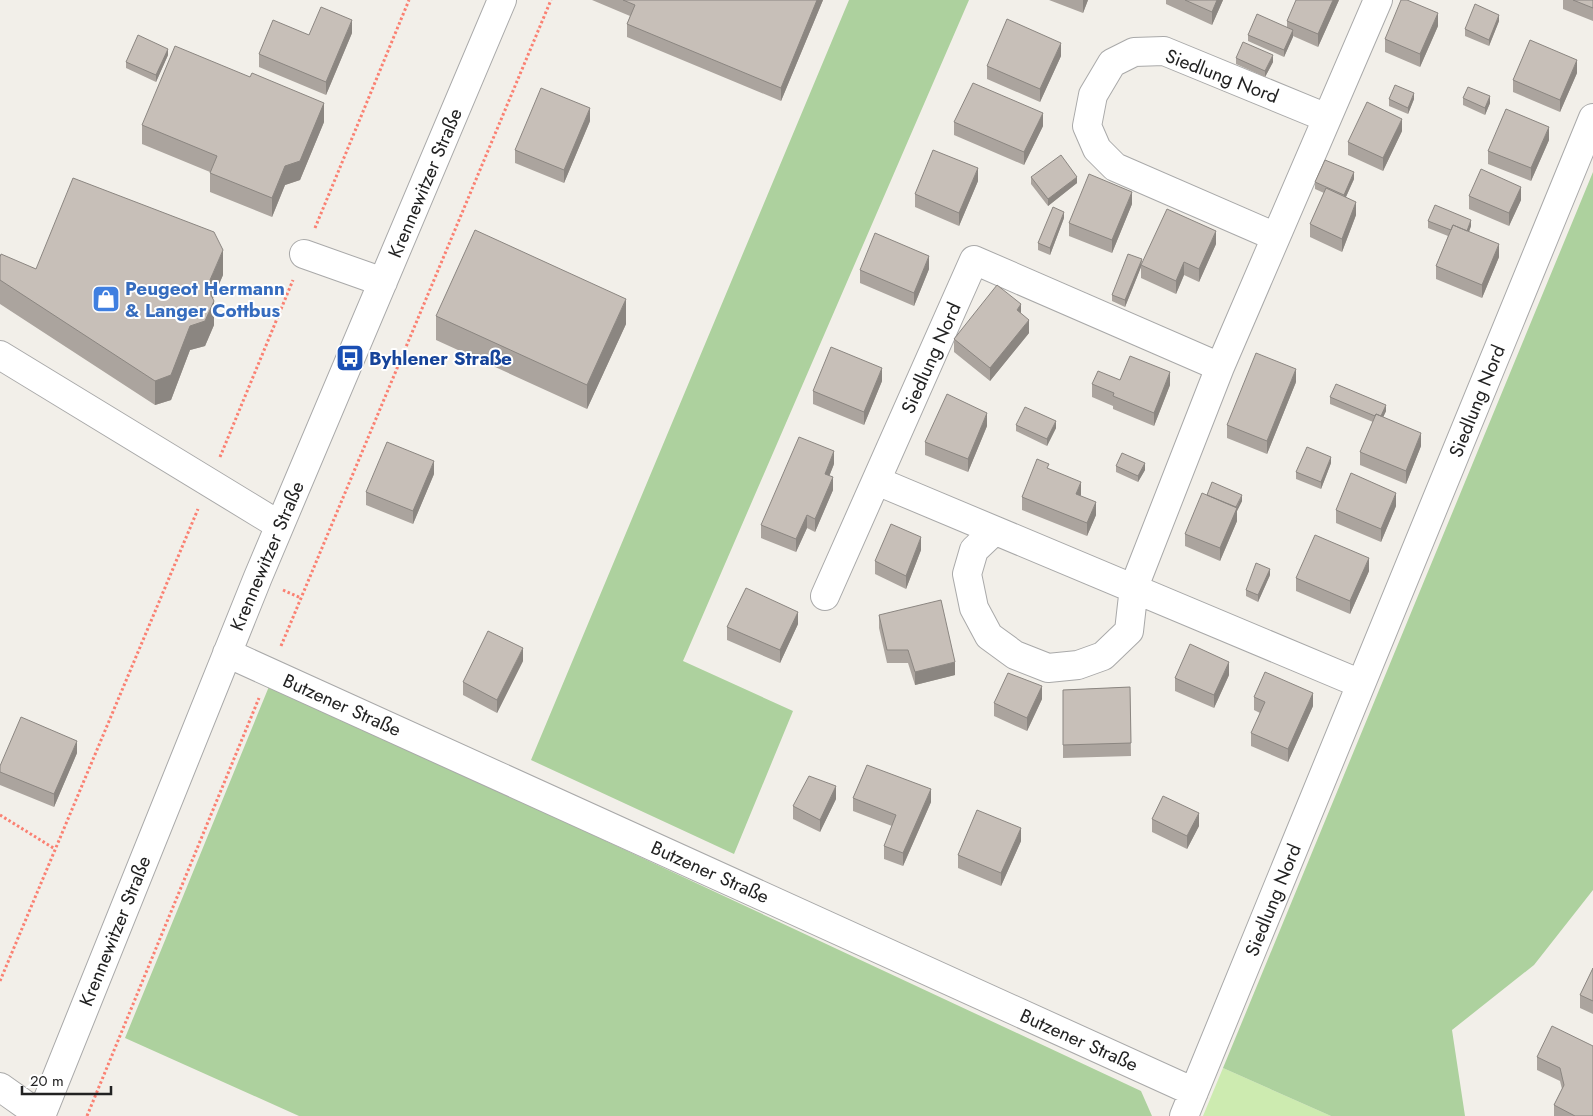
<svg xmlns="http://www.w3.org/2000/svg" width="1593" height="1116" viewBox="0 0 1593 1116" font-family="Jost,sans-serif">
<rect width="100%" height="100%" fill="#f2efe9"/>
<!-- grass -->
<path fill="#cdebb0" d="M 1223,1068 L 1331,1116 L 1203,1116 Z"/>
<!-- forest -->
<path fill="#add19e" d="M 849,0 L 969,0 L 683,661 L 793,711 L 734,854 L 531,760 Z
M 1593,172 L 1593,890 L 1534,965 L 1452,1030 L 1465,1116 L 1331,1116 L 1223,1068 Z
M 270,684 L 1141,1091 L 1152,1116 L 299,1116 L 125,1038 Z"/>
<g fill="none" stroke-linecap="round" stroke-linejoin="round">
<defs>
<path id="minor" d="M 1276,237 L 1115,167 L 1097,149 L 1087,126 L 1093,95 L 1112,63 L 1134,52 L 1164,51 L 1327,118
M 304,254 L 383,282
M 0,355 L 279,525
M 877,481 L 1361,684
M 994,531 L 974,550 L 967,574 L 974,608 L 989,636 L 1015,655 L 1048,668 L 1078,665 L 1103,656 L 1129,631 L 1134,587 L 1220,367 L 1378,0
M 825,596 L 974,260 L 1220,367
M 227,653 L 1194,1092
M 0,1087 L 41,1116
M 41,1116 L 258,577 L 502,0
M 1184,1116 L 1593,118"/>
</defs>
<!-- minor casing -->
<use href="#minor" stroke="#a9a9a9" stroke-width="30"/>
<!-- path -->
<path stroke="#fa8072" stroke-width="3" stroke-dasharray="2.5 2.5" stroke-linecap="butt" d="M 315,228 L 409,0
M 220,457 L 293,280
M 283,590 L 301,598
M 281,646 L 551,0
M 0,815 L 55,849
M 0,981 L 198,509
M 87,1116 L 259,698"/>
<!-- minor -->
<use href="#minor" stroke="#fff" stroke-width="28"/>
</g>
<!-- wall -->
<path fill="#aba49e" d="M 592,0 L 823,0 L 781,101 L 627,37 L 627,24 L 630,16 Z
M 1049,0 L 1088,0 L 1083,13 Z
M 1166,0 L 1223,0 L 1212,25 L 1166,4 Z
M 1339,0 L 1318,47 L 1293,36 L 1284,57 L 1248,41 L 1248,35 L 1287,27 L 1287,21 Z
M 1563,0 L 1593,0 L 1593,21 L 1563,9 Z
M 1499,21 L 1489,46 L 1465,36 L 1465,29 Z
M 1438,26 L 1420,67 L 1385,52 L 1385,39 Z
M 352,33 L 326,95 L 259,67 L 259,54 L 309,35 Z
M 168,55 L 156,82 L 126,68 L 126,62 Z
M 1061,56 L 1040,102 L 987,79 L 987,66 Z
M 1236,58 L 1273,62 L 1265,77 L 1236,64 Z
M 1577,73 L 1560,112 L 1513,92 L 1513,80 Z
M 1463,98 L 1490,103 L 1485,115 L 1463,105 Z
M 1389,99 L 1414,99 L 1408,114 L 1389,106 Z
M 590,121 L 564,183 L 515,163 L 515,150 Z
M 324,122 L 300,180 L 285,185 L 272,217 L 210,192 L 210,172 L 142,144 L 142,125 Z
M 954,122 L 1043,126 L 1024,165 L 954,135 Z
M 1402,131 L 1383,171 L 1348,155 L 1348,142 Z
M 1549,140 L 1531,181 L 1488,164 L 1488,151 Z
M 1031,177 L 1077,183 L 1048,206 L 1031,184 Z
M 1354,179 L 1346,197 L 1356,215 L 1342,252 L 1310,237 L 1310,224 L 1324,193 L 1315,189 L 1315,182 Z
M 978,181 L 959,226 L 915,207 L 915,194 Z
M 1469,196 L 1521,200 L 1509,226 L 1469,209 Z
M 1132,204 L 1112,253 L 1069,236 L 1069,223 Z
M 1064,218 L 1050,255 L 1038,250 L 1038,243 Z
M 1428,221 L 1471,226 L 1469,232 L 1499,257 L 1482,298 L 1436,279 L 1436,266 L 1448,236 L 1428,228 Z
M 1216,244 L 1199,282 L 1184,275 L 1176,294 L 1141,278 L 1141,267 L 1125,307 L 1112,301 L 1112,295 L 1142,264 Z
M 0,257 L 36,269 L 223,275 L 213,298 L 214,325 L 205,346 L 190,350 L 171,400 L 155,405 L 0,304 Z
M 929,269 L 914,306 L 860,283 L 860,270 Z
M 1021,313 L 1029,333 L 990,381 L 954,352 L 954,339 Z
M 436,316 L 626,324 L 587,409 L 436,340 Z
M 1120,380 L 1170,385 L 1154,426 L 1113,409 L 1113,406 L 1092,397 L 1092,384 Z
M 882,381 L 864,425 L 813,404 L 813,391 Z
M 1296,382 L 1267,454 L 1227,438 L 1227,425 Z
M 1330,397 L 1386,411 L 1383,417 L 1421,446 L 1406,484 L 1360,465 L 1360,452 L 1373,422 L 1330,404 Z
M 1016,425 L 1056,428 L 1047,446 L 1016,431 Z
M 987,426 L 968,472 L 925,455 L 925,442 Z
M 1331,463 L 1321,489 L 1296,479 L 1296,472 Z
M 834,464 L 829,476 L 833,490 L 815,532 L 807,528 L 796,552 L 761,538 L 761,525 Z
M 1116,466 L 1145,470 L 1138,482 L 1116,472 Z
M 1049,469 L 1081,495 L 1080,496 L 1096,515 L 1087,536 L 1022,510 L 1022,497 Z
M 434,474 L 413,524 L 366,505 L 366,492 Z
M 1207,495 L 1242,501 L 1237,511 L 1237,521 L 1220,561 L 1185,546 L 1185,534 Z
M 1396,506 L 1381,542 L 1336,523 L 1336,510 Z
M 921,550 L 906,589 L 875,574 L 875,561 Z
M 1369,571 L 1350,614 L 1296,591 L 1296,578 Z
M 1270,575 L 1258,602 L 1246,596 L 1246,590 Z
M 879,615 L 955,675 L 915,685 L 908,663 L 887,663 L 879,628 Z
M 798,624 L 780,663 L 727,640 L 727,627 Z
M 523,661 L 497,713 L 463,695 L 463,682 Z
M 1229,675 L 1214,708 L 1175,691 L 1175,678 Z
M 1130,687 L 1131,756 L 1063,758 L 1063,690 Z
M 1254,697 L 1313,706 L 1288,762 L 1251,746 L 1251,733 L 1260,713 L 1254,710 Z
M 1042,699 L 1027,731 L 994,716 L 994,703 Z
M 77,753 L 54,807 L 0,785 L 0,766 Z
M 853,798 L 931,802 L 903,866 L 884,859 L 884,846 L 892,826 L 853,811 Z
M 836,799 L 820,832 L 793,819 L 793,806 Z
M 1152,819 L 1199,826 L 1187,849 L 1152,832 Z
M 1021,841 L 1001,886 L 958,868 L 958,855 Z
M 1593,968 L 1593,1014 L 1580,1008 L 1580,995 Z
M 1593,1046 L 1593,1116 L 1554,1116 L 1554,1105 L 1562,1089 L 1560,1081 L 1537,1070 L 1537,1057 Z"/>
<!-- shaded-wall -->
<path fill="#8b8681" d="M 817,0 L 823,0 L 781,101 L 781,88 Z
M 1083,0 L 1088,0 L 1083,13 Z
M 1217,0 L 1223,0 L 1212,25 L 1212,12 Z
M 1333,0 L 1339,0 L 1318,47 L 1318,34 Z
M 1438,13 L 1438,26 L 1420,67 L 1420,54 Z
M 1499,15 L 1499,21 L 1489,46 L 1489,40 Z
M 352,20 L 352,33 L 326,95 L 326,82 Z
M 1293,30 L 1293,37 L 1284,57 L 1284,50 Z
M 1061,43 L 1061,56 L 1040,102 L 1040,89 Z
M 168,49 L 168,55 L 156,82 L 156,75 Z
M 1273,55 L 1273,62 L 1265,77 L 1265,71 Z
M 1577,60 L 1577,73 L 1560,112 L 1560,100 Z
M 1414,93 L 1414,99 L 1408,114 L 1408,108 Z
M 1490,96 L 1490,103 L 1485,115 L 1485,108 Z
M 324,103 L 324,122 L 300,180 L 285,185 L 272,217 L 272,198 L 285,166 Z
M 590,108 L 590,121 L 564,183 L 564,170 Z
M 1043,113 L 1043,126 L 1024,165 L 1024,152 Z
M 1402,119 L 1402,131 L 1383,171 L 1383,158 Z
M 1549,127 L 1549,140 L 1531,181 L 1531,168 Z
M 978,168 L 978,181 L 959,226 L 959,213 Z
M 1354,172 L 1354,179 L 1344,201 L 1344,195 Z
M 1077,177 L 1077,183 L 1048,206 L 1048,199 Z
M 1521,187 L 1521,200 L 1509,226 L 1509,213 Z
M 1132,192 L 1132,204 L 1112,253 L 1112,240 Z
M 1356,202 L 1356,215 L 1342,252 L 1342,239 Z
M 1064,212 L 1064,218 L 1050,255 L 1050,248 Z
M 1471,220 L 1471,226 L 1465,242 L 1465,236 Z
M 1216,231 L 1216,244 L 1199,282 L 1199,269 Z
M 1499,244 L 1499,257 L 1482,298 L 1482,285 Z
M 223,250 L 223,275 L 207,312 L 207,287 Z
M 929,256 L 929,269 L 914,306 L 914,293 Z
M 1142,259 L 1141,267 L 1125,307 L 1125,300 Z
M 1184,262 L 1184,275 L 1176,294 L 1176,281 Z
M 626,299 L 626,324 L 587,409 L 587,385 Z
M 214,301 L 214,325 L 205,346 L 190,350 L 171,400 L 155,405 L 155,381 L 190,326 Z
M 1021,304 L 1021,317 L 1017,310 Z
M 1029,320 L 1029,333 L 990,381 L 990,368 Z
M 882,368 L 882,381 L 864,425 L 864,412 Z
M 1296,369 L 1296,382 L 1267,454 L 1267,441 Z
M 1170,372 L 1170,385 L 1154,426 L 1154,413 Z
M 1386,405 L 1386,411 L 1380,424 L 1380,418 Z
M 987,413 L 987,426 L 968,472 L 968,459 Z
M 1056,421 L 1056,428 L 1047,446 L 1047,439 Z
M 1421,433 L 1421,446 L 1406,484 L 1406,471 Z
M 834,451 L 834,464 L 825,487 L 825,474 Z
M 1331,457 L 1331,463 L 1321,489 L 1321,482 Z
M 434,461 L 434,474 L 413,524 L 413,511 Z
M 1145,463 L 1145,470 L 1138,482 L 1138,476 Z
M 833,477 L 833,490 L 815,532 L 815,519 Z
M 1081,482 L 1081,495 L 1076,507 L 1076,494 Z
M 1396,493 L 1396,506 L 1381,542 L 1381,529 Z
M 1242,495 L 1242,501 L 1237,511 L 1237,521 L 1220,561 L 1220,548 Z
M 1096,502 L 1096,515 L 1087,536 L 1087,523 Z
M 807,515 L 807,528 L 796,552 L 796,539 Z
M 921,537 L 921,550 L 906,589 L 906,576 Z
M 1369,558 L 1369,571 L 1350,614 L 1350,601 Z
M 1270,569 L 1270,575 L 1258,602 L 1258,595 Z
M 798,612 L 798,624 L 780,663 L 780,650 Z
M 523,648 L 523,661 L 497,713 L 497,700 Z
M 955,662 L 955,675 L 915,685 L 915,672 Z
M 1229,662 L 1229,675 L 1214,708 L 1214,695 Z
M 1042,686 L 1042,699 L 1027,731 L 1027,718 Z
M 1313,693 L 1313,706 L 1288,762 L 1288,749 Z
M 77,741 L 77,753 L 54,807 L 54,794 Z
M 836,786 L 836,799 L 820,832 L 820,820 Z
M 931,789 L 931,802 L 903,866 L 903,853 Z
M 1199,813 L 1199,826 L 1187,849 L 1187,836 Z
M 1021,828 L 1021,841 L 1001,886 L 1001,873 Z"/>
<!-- building -->
<path fill="#c7bfb8" stroke="#8b8681" d="M 623,0 L 817,0 L 781,88 L 627,24 L 635,5 Z
M 1185,0 L 1217,0 L 1212,12 Z
M 1296,0 L 1333,0 L 1318,34 L 1287,21 Z
M 1401,0 L 1407,0 L 1438,13 L 1420,54 L 1385,39 Z
M 1573,0 L 1593,0 L 1593,8 Z
M 1475,4 L 1499,15 L 1489,40 L 1465,29 Z
M 321,7 L 352,20 L 326,82 L 259,54 L 273,20 L 309,35 Z
M 1257,14 L 1293,30 L 1284,50 L 1248,35 Z
M 1007,19 L 1061,43 L 1040,89 L 987,66 Z
M 138,35 L 168,49 L 156,75 L 126,62 Z
M 1530,40 L 1577,60 L 1560,100 L 1513,80 Z
M 1243,42 L 1273,55 L 1265,71 L 1236,58 Z
M 175,46 L 250,77 L 252,73 L 324,103 L 300,161 L 285,166 L 272,198 L 210,173 L 217,156 L 142,125 Z
M 973,83 L 1043,113 L 1024,152 L 954,122 Z
M 1395,85 L 1414,93 L 1408,108 L 1389,99 Z
M 1468,87 L 1490,96 L 1485,108 L 1463,98 Z
M 541,88 L 590,108 L 564,170 L 515,150 Z
M 1367,102 L 1402,119 L 1383,158 L 1348,142 Z
M 1506,109 L 1549,127 L 1531,168 L 1488,151 Z
M 933,150 L 978,168 L 959,213 L 915,194 Z
M 1061,155 L 1077,177 L 1048,199 L 1031,177 Z
M 1325,160 L 1354,172 L 1344,195 L 1315,182 Z
M 1481,169 L 1521,187 L 1509,213 L 1469,196 Z
M 1089,174 L 1132,192 L 1112,240 L 1069,223 Z
M 73,178 L 214,232 L 223,250 L 207,287 L 214,301 L 205,321 L 190,326 L 171,375 L 155,381 L 0,280 L 0,257 L 1,254 L 36,269 Z
M 1326,188 L 1356,202 L 1342,239 L 1310,224 Z
M 1435,205 L 1471,220 L 1467,231 L 1453,225 L 1451,230 L 1428,221 Z
M 1053,207 L 1064,212 L 1050,248 L 1038,243 Z
M 1167,209 L 1216,231 L 1199,269 L 1184,262 L 1176,281 L 1141,265 Z
M 1453,225 L 1499,244 L 1482,285 L 1436,266 Z
M 475,230 L 626,299 L 587,385 L 436,316 Z
M 875,233 L 929,256 L 914,293 L 860,270 Z
M 1128,254 L 1142,259 L 1125,300 L 1112,295 Z
M 997,285 L 1021,304 L 1017,310 L 1029,320 L 990,368 L 954,339 Z
M 831,347 L 882,368 L 864,412 L 813,391 Z
M 1256,353 L 1296,369 L 1267,441 L 1227,425 Z
M 1130,356 L 1170,372 L 1154,413 L 1113,396 L 1114,393 L 1092,384 L 1098,371 L 1120,380 Z
M 1336,384 L 1386,405 L 1381,416 L 1376,414 L 1375,416 L 1330,397 Z
M 947,394 L 987,413 L 968,459 L 925,442 Z
M 1025,407 L 1056,421 L 1047,439 L 1016,425 Z
M 1376,414 L 1421,433 L 1406,471 L 1360,452 Z
M 799,437 L 834,451 L 825,474 L 833,477 L 815,519 L 807,515 L 796,539 L 761,525 Z
M 387,442 L 434,461 L 413,511 L 366,492 Z
M 1307,447 L 1331,457 L 1321,482 L 1296,472 Z
M 1122,453 L 1145,463 L 1138,476 L 1116,466 Z
M 1037,459 L 1049,464 L 1047,468 L 1081,482 L 1076,494 L 1096,502 L 1087,523 L 1022,497 Z
M 1351,473 L 1396,493 L 1381,529 L 1336,510 Z
M 1212,482 L 1242,495 L 1236,507 L 1207,495 Z
M 1202,493 L 1237,508 L 1220,548 L 1185,534 Z
M 891,524 L 921,537 L 906,576 L 875,561 Z
M 1315,535 L 1369,558 L 1350,601 L 1296,578 Z
M 1256,563 L 1270,569 L 1258,595 L 1246,590 Z
M 746,588 L 798,612 L 780,650 L 727,627 Z
M 941,600 L 955,662 L 915,672 L 908,650 L 887,650 L 879,615 Z
M 488,631 L 523,648 L 497,700 L 463,682 Z
M 1190,644 L 1229,662 L 1214,695 L 1175,678 Z
M 1265,672 L 1313,693 L 1288,749 L 1251,733 L 1265,702 L 1254,697 Z
M 1008,673 L 1042,686 L 1027,718 L 994,703 Z
M 1130,687 L 1131,743 L 1063,745 L 1063,690 Z
M 21,717 L 77,741 L 54,794 L 0,772 L 0,766 Z
M 867,765 L 931,789 L 903,853 L 884,846 L 896,815 L 853,798 Z
M 809,776 L 836,786 L 820,820 L 793,806 Z
M 1163,796 L 1199,813 L 1187,836 L 1152,819 Z
M 977,810 L 1021,828 L 1001,873 L 958,855 Z
M 1593,968 L 1593,1001 L 1580,995 Z
M 1552,1026 L 1593,1046 L 1593,1116 L 1575,1116 L 1554,1105 L 1564,1085 L 1560,1068 L 1537,1057 Z"/>
<!-- icons -->
<defs>
<symbol id="shop-square" viewBox="-11 -11 22 22"><rect x="-9" y="-9" width="18" height="18" rx="4" fill="#3f7fe0" stroke="#fff"/><path d="M-5-2.5h2.3a2.7 3.5 0 0 1 5.4 0H5L5.5 6h-11ZM-1.5-2.5h3a1.5 2.3 0 0 0-3 0Z" fill="#fff"/></symbol>
<symbol id="bus-square" viewBox="-11 -11 22 22"><rect x="-9" y="-9" width="18" height="18" rx="4" fill="#1a4fb4" stroke="#fff"/><path d="M-5-6H5V4H4V6H2V4H-2V6H-4V4H-5ZM-3.5-4V0h7V-4ZM-3.5 1.2v1.5H-2V1.2ZM2 1.2v1.5H3.5V1.2Z" fill="#fff"/></symbol>
</defs>
<g fill-rule="evenodd">
<use href="#shop-square" x="90" y="283" width="32" height="32"/>
<use href="#bus-square" x="334" y="342" width="32" height="32"/>
</g>
<g text-anchor="middle" dominant-baseline="central" stroke-width="4" stroke-linejoin="round" paint-order="stroke">
<!-- street labels -->
<g font-size="19" fill="#222" stroke="#fff">
<text transform="translate(1222 76) rotate(21)">Siedlung Nord</text>
<text transform="translate(425 183) rotate(-67)">Krennewitzer Straße</text>
<text transform="translate(931 358) rotate(-66)">Siedlung Nord</text>
<text transform="translate(1477 401) rotate(-68)">Siedlung Nord</text>
<text transform="translate(267 556) rotate(-67)">Krennewitzer Straße</text>
<text transform="translate(342 705) rotate(24)">Butzener Straße</text>
<text transform="translate(710 872) rotate(24)">Butzener Straße</text>
<text transform="translate(1273 900) rotate(-68)">Siedlung Nord</text>
<text transform="translate(115 931) rotate(-68)">Krennewitzer Straße</text>
<text transform="translate(1079 1040) rotate(24)">Butzener Straße</text>
</g>
<!-- shop labels -->
<g font-size="19" font-weight="bold" fill="#366cbe" stroke="#fff" text-anchor="start">
<text x="125" y="288">Peugeot Hermann<tspan x="125" dy="22">&amp; Langer Cottbus</tspan></text>
</g>
<!-- transit labels -->
<g font-size="19" font-weight="bold" fill="#164399" stroke="#fff" text-anchor="start">
<text x="369" y="358">Byhlener Straße</text>
</g>
</g>
<!-- scale -->
<path d="M22 1086v8h89v-8" fill="none" stroke="#222222" stroke-width="2.5"/>
<text x="30" y="1086" font-size="15" fill="#222222" stroke="#ffffff" stroke-width="4" paint-order="stroke">20 m</text>
</svg>
